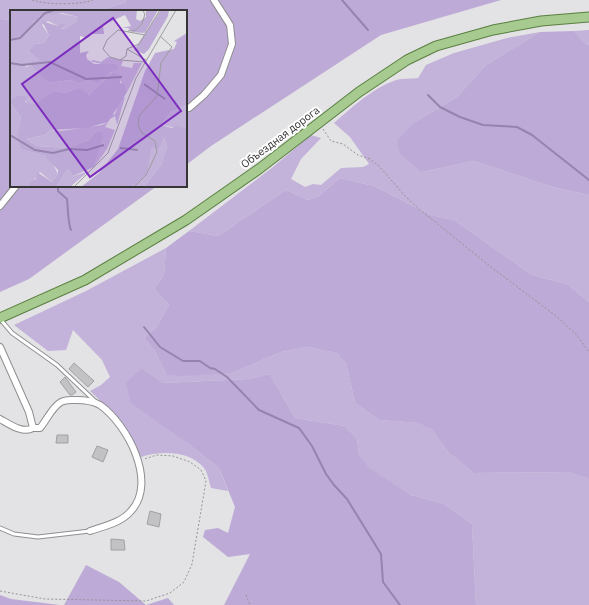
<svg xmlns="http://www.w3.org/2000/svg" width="589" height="605" viewBox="0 0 589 605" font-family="'IBM Plex Sans',sans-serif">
<rect width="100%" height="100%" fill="#e3e2e5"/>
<!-- green -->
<path fill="#c3b2d9" d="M 0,0 L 125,0 L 126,2 L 98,11 L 11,11 L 11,20 L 0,19 Z
M 589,30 L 589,45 L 586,44 L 574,31 Z
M 540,32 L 486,65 L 457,97 L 415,122 L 422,172 L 474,161 L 552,187 L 589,195 L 589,302 L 567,284 L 532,275 L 454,220 L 431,215 L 374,186 L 340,178 L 319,196 L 308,200 L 286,190 L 218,236 L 189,231 L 273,167 L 311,135 L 321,138 L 301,159 L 291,179 L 305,187 L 313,184 L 321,185 L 341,168 L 363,167 L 369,164 L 350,137 L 334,123 C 352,107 373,88 396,80 C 403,78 411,79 418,78 L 426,65 L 454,53 L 507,38 Z
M 166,248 L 164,275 L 154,289 L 169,305 L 156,328 L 144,338 L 155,351 L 166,374 L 232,373 L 281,352 L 307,347 L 337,353 L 346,363 L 355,403 L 379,420 L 420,423 L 432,430 L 449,453 L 474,473 L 568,472 L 589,479 L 589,605 L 476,605 L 472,524 L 444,504 L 411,495 L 368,468 L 359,455 L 357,439 L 345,426 L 295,418 L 270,374 L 248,379 L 163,383 L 142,368 L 186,442 L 219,468 L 228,491 L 211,488 C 209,482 208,473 204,468 C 189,450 160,451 141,457 L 109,409 L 90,391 L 101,385 L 110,377 L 102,360 L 73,330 L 66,350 L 48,351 L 14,325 L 86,291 Z"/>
<!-- forest -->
<path fill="#bdaad6" d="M 125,0 L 501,0 L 381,35 L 211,146 L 186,165 L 186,11 L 98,11 L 126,2 Z
M 0,19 L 11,20 L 11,186 L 157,186 L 29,279 L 0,292 Z
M 574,31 L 586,44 L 589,45 L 589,195 L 552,187 L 474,161 L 422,172 L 400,154 L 397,141 L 415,122 L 457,97 L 486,65 L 540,32 Z
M 340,178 L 374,186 L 431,215 L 454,220 L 532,275 L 567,284 L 589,302 L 589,479 L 568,472 L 474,473 L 449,453 L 432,430 L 419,423 L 379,420 L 355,403 L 346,363 L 337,353 L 307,347 L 281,352 L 232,373 L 180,376 L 166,374 L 155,351 L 144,338 L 156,328 L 169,305 L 154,289 L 164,275 L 166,248 L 189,231 L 218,236 L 286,190 L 308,200 L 319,196 Z
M 142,368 L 163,383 L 248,379 L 270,374 L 295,418 L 345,426 L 357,439 L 359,455 L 369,468 L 411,495 L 444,504 L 472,524 L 476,605 L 224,605 L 250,554 L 228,557 L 203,537 L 205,530 L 218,528 L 228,533 L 235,507 L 219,468 L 186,442 L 131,403 L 126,383 Z
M 86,565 L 119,582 L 146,605 L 168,598 L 174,605 L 64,605 Z
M 0,595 L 11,599 L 60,605 L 0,605 Z"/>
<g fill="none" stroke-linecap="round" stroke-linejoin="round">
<!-- stream -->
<path stroke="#9784ae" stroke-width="2" d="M 342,0 L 368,30
M 428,95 L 440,107 L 460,117 L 483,125 L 517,127 L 532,135 L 589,180
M 58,186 L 58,191 L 67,199 C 68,207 68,225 71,230
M 144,327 L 160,347 L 183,361 L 200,361 L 210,368 L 215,369 L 227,377 L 259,410 L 299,428 L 312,446 L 326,474 L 334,485 L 347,499 L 381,554 L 383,582 L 400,605"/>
</g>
<!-- building -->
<path fill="#c2c1c4" stroke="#a1a0a2" d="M 74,363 L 94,381 L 88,387 L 69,369 Z
M 65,377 L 76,392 L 72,395 L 70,395 L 60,382 Z
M 57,435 L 68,435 L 68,443 L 56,443 Z
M 97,446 L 108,450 L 103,462 L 92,457 Z
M 150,511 L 161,514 L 159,527 L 147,524 Z
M 111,539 L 124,540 L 125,550 L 111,550 Z"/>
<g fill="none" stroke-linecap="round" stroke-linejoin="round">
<defs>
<path id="service" d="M 1,320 L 12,333 L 57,365 L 96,402
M 0,528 L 14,534 L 38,537 L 90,531"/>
<path id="minor" d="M 186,109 L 189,108 L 204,95 L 221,75 L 232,44 L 230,25 L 214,0
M 0,206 L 16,186
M 0,347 L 29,412 L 33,428 C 23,434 9,424 0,419
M 33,428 L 40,428 C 47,420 52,407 61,402 C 66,399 71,400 76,400 C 84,400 93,401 100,405 C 127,424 158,482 131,511 C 121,523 104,526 90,531"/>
<path id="primary" d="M 0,318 L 85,280 L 186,220 L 259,169 L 359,92 L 407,60 L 436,46 L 493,30 L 541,21 L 589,17"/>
</defs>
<!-- service casing -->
<use href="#service" stroke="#8f8e90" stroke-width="5"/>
<!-- minor casing -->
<use href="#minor" stroke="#8f8e90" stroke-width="8"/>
<!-- primary casing -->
<use href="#primary" stroke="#597f40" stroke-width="11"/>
<!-- path -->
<path stroke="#959496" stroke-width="1" stroke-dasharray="2 2" stroke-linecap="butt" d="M 32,0 C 47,5 79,5 93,0
M 323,129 L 331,141 L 343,144 L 358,155 L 370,159 L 379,166 L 405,196 L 419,209 L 491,267 L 556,316 L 576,334 L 589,352
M 0,591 L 45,599 L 146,601 L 170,593 L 184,582 L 192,564 L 206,481 L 201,470 L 190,462 L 173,456 L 157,455 L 144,459
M 246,595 L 250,605"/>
<!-- service -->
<use href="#service" stroke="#fff" stroke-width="3"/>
<!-- minor -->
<use href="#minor" stroke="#fff" stroke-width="6"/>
<!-- primary -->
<use href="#primary" stroke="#a7ca90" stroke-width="9"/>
</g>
<g text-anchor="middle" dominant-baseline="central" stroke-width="4" stroke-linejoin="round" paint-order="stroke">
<!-- street labels -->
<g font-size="11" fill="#353536" stroke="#fff">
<text transform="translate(280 137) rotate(-37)">Объездная дорога</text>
</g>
</g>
<!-- overview -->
<g transform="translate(10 10)">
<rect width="177" height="177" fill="#e3e2e5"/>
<path d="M 47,3 L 68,7 L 66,12 L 54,19 L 38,11 L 32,15 L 39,25 L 34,33 L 24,34 L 18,41 L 29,50 L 13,53 L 16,57 L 21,55 L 29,61 L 39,73 L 61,70 L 69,74 L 78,70 L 87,74 L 102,61 L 92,54 L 80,51 L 83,50 L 91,52 L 98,47 L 113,51 L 111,56 L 122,58 L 124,53 L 132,53 L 117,82 L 107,65 L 103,62 L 79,85 L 65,79 L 56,83 L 44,81 L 30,92 L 20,95 L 9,86 L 6,86 L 1,94 L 11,107 L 7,125 L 10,139 L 35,146 L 41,150 L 48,164 L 42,172 L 30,162 L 19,177 L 0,177 L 0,29 L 20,20 L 26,7 ZM 115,87 L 107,115 L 105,106 L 100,109 L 95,117 L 105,120 L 97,139 L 84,157 L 93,129 L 86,122 L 79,130 L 57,138 L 27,136 L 16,129 L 35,125 L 40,120 L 51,121 L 92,115 L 98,112 L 101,105 L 105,104 L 110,89 ZM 177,95 L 177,120 L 151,115 L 161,102 ZM 154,128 L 157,137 L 151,155 L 134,177 L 121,177 L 138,160 L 142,138 L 149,140 ZM 59,160 L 63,166 L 79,161 L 60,177 L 46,177 L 56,161 Z" fill="#c3b2d9"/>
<path d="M 0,0 L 127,0 L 126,9 L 130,11 L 136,7 L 136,0 L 148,0 L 135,23 L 122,22 L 118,18 L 112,18 L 121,16 L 115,5 L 93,15 L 94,24 L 80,24 L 78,28 L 70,26 L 70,43 L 79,41 L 76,45 L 77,49 L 84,54 L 105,54 L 108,56 L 107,60 L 102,61 L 87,74 L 78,70 L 69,74 L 61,70 L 39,73 L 21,55 L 12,56 L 12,53 L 29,50 L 18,41 L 24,34 L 34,33 L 39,25 L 32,11 L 48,16 L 53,13 L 55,14 L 51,18 L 54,19 L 66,12 L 68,7 L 52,3 L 30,6 L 24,11 L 20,20 L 3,29 L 0,29 ZM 151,0 L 159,0 L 158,6 L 139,39 L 134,44 L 124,40 ZM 177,23 L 177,95 L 161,102 L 151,115 L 162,118 L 168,115 L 177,120 L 177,177 L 134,177 L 151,155 L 157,137 L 154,128 L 149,140 L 142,138 L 138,160 L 134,167 L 121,177 L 71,177 L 89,163 L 108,139 L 135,61 L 145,43 L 164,39 L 167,32 L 164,31 ZM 103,62 L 110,65 L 110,73 L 114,74 L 117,82 L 98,112 L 76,118 L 40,120 L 35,125 L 16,129 L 27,136 L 57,138 L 79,130 L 86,122 L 92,122 L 93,129 L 84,157 L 63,166 L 59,160 L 56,161 L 46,177 L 19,177 L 20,172 L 26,169 L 27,162 L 42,172 L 48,164 L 48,160 L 35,146 L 10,139 L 7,125 L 11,107 L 1,94 L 2,90 L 6,86 L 17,86 L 15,92 L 25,94 L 44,81 L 56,83 L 65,79 L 71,79 L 79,85 Z" fill="#bdaad6"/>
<path fill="none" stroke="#9784ae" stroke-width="2" d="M 0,30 L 10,28 L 35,3 L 44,0M 0,53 L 12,55 L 40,52 L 76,69 L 112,67M 134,74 L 155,89M 0,125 L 25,140 L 43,143 L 59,139 L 77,140 L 94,135M 110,138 L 128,140"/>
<path fill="none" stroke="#9d9d9f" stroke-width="1" d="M 118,21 L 126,20 L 132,14 L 135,4 L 133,1M 117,39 L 116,46 L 110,50 L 100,47 L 93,39 L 97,30 L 108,20 L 135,25M 110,50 L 135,52M 136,50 L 117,39 L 129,34 L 150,0M 64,177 L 98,143 L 126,68 L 166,0M 124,177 L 136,165 L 147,142 L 145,131 L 132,123 L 128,115 L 129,106 L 147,86 L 151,53 L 162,37 L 150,26"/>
<path fill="#7b2cbf" fill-opacity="0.15" stroke="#7b2cbf" stroke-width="2" d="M 103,8 L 171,101 L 80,167 L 12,74 Z"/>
<rect width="177" height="177" fill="none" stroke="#353536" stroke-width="2"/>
</g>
</svg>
